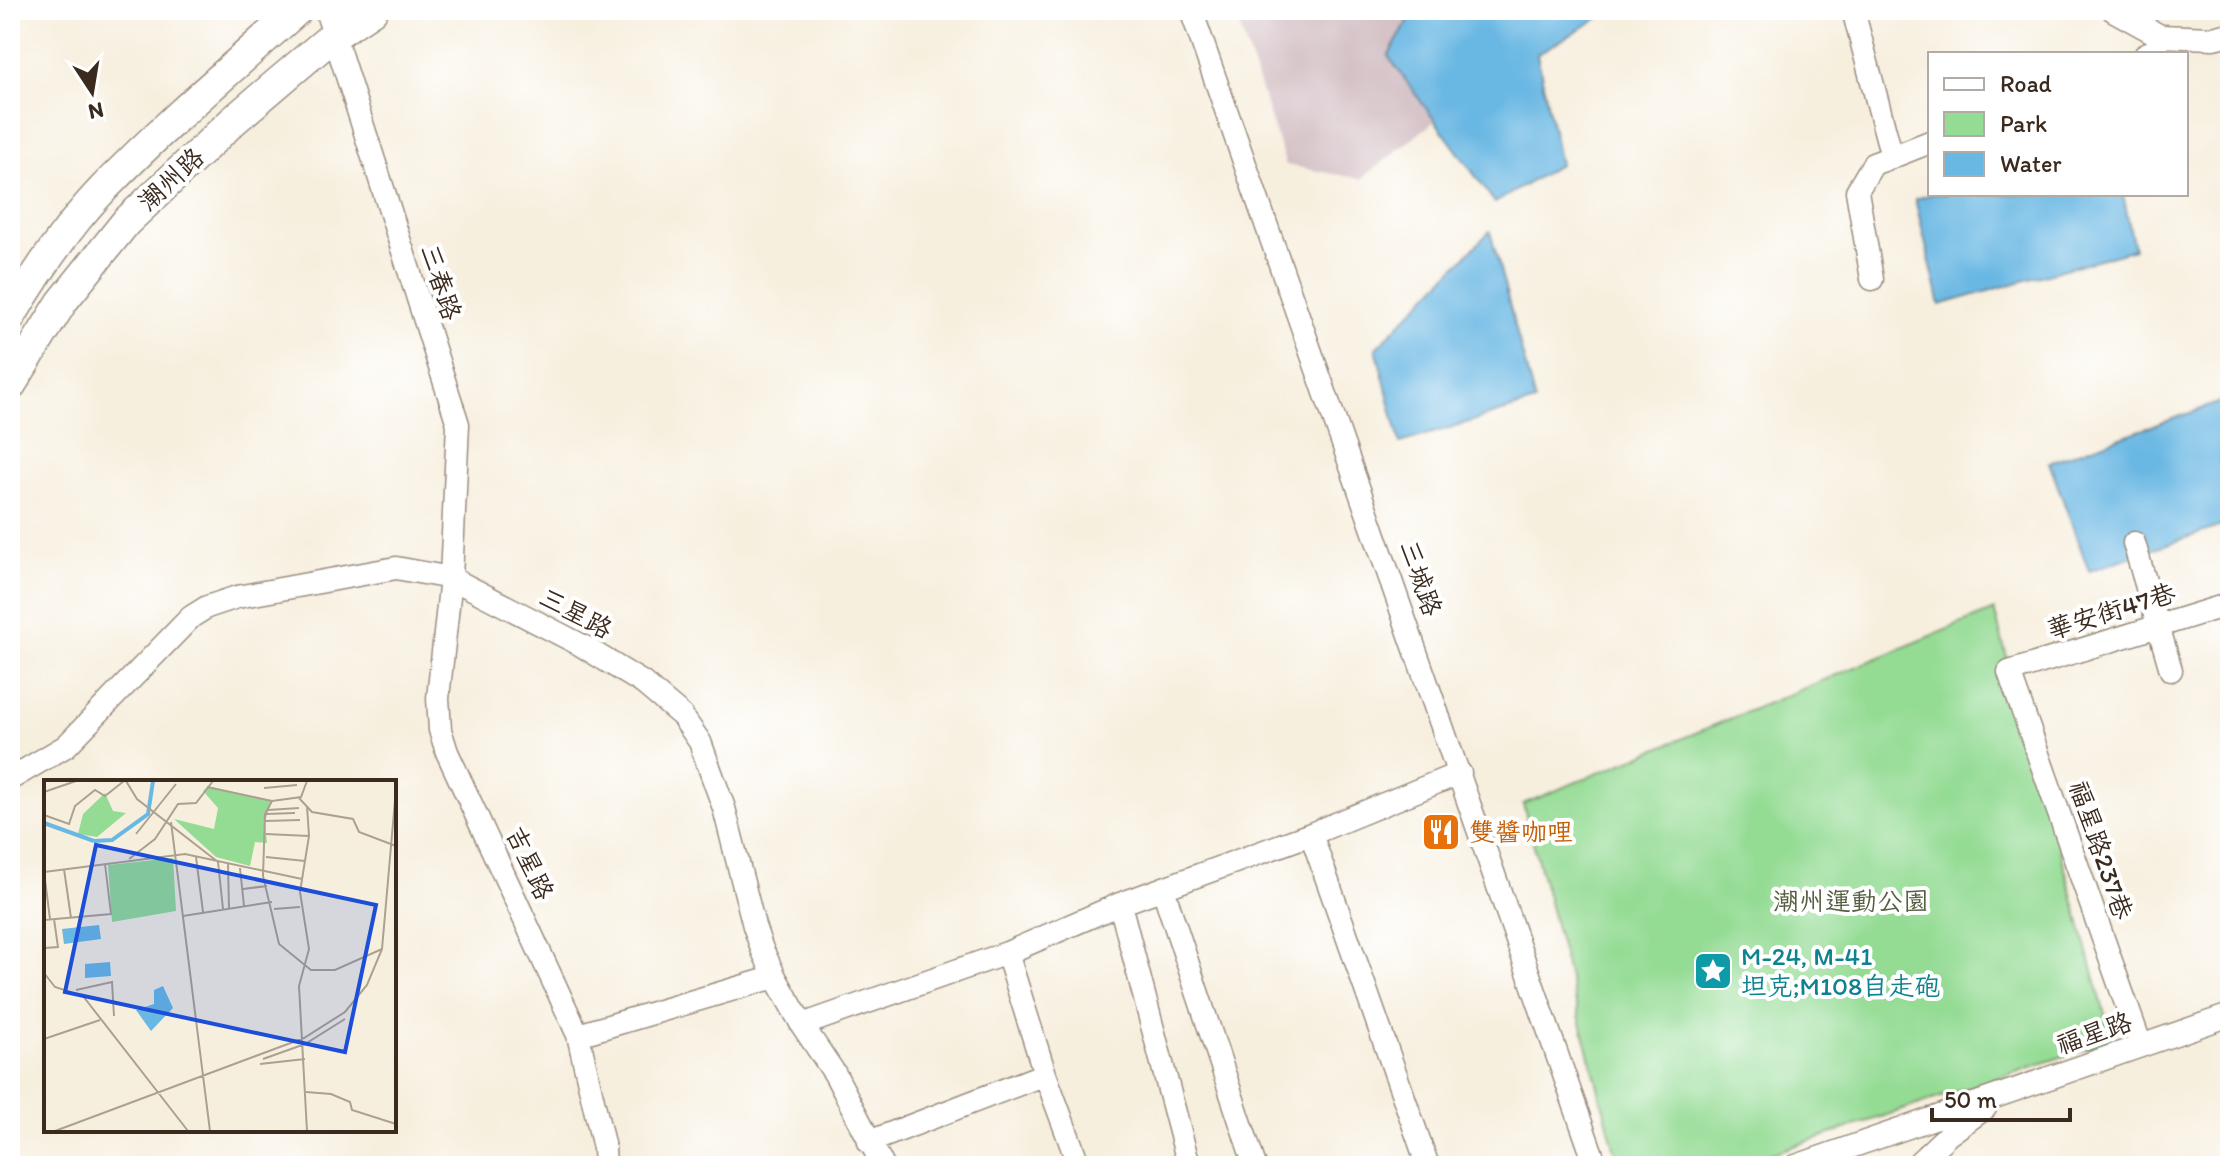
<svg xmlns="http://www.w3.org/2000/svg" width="2240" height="1176" viewBox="0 0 2240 1176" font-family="Itim,'LXGW WenKai TC',sans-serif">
<rect width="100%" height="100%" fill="#fff"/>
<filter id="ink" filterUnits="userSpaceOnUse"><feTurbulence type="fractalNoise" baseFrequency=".0125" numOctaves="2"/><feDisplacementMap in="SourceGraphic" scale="16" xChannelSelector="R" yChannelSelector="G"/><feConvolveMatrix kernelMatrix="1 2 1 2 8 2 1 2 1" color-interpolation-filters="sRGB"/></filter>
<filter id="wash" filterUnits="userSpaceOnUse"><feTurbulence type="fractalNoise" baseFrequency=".006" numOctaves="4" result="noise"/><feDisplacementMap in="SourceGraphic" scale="32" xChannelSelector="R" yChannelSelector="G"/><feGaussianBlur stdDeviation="1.8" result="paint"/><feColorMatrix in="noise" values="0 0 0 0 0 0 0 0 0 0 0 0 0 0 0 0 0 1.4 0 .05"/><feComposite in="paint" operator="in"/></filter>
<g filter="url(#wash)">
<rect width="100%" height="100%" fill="#f7efde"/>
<!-- industrial -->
<path fill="#d2bec3" d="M 1234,10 L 1415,10 L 1388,56 L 1435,121 L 1361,179 L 1286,165 Z"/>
<!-- green -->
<path fill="#94db94" stroke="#688259" stroke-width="2" d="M 1994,610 L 2112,1040 L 1734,1166 L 1619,1166 L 1523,804 Z"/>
<!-- water -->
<path fill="#69b7e3" stroke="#527080" stroke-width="2" d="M 1415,10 L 1613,10 L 1537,54 L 1560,164 L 1495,203 L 1388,56 Z
M 1932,194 L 2123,194 L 2134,249 L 1940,305 L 1915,199 Z
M 1490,231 L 1535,402 L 1400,443 L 1376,348 Z
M 2230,399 L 2230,523 L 2089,571 L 2049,462 Z"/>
</g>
<g filter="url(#ink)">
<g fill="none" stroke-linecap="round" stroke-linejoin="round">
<defs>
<path id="minor" d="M 326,10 L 458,424 L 451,578 L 438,698 L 440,730 L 447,752 L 578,1035 L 604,1148 L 605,1166
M 1191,10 L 1596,1166
M 1853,10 L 1892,157 L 1930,142
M 2113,10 L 2160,36 L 2213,38 L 2230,34
M 2146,54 L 2156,50 L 2160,36
M 1872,279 L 1857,191 L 1873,164 L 1892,157
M 2134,543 L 2171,670
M 10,779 L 66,746 L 191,617 L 207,607 L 237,597 L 396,568 L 451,578 L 581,645 L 643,683 L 682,716 L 700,742 L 724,808 L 754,926 L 762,949 L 775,977 L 802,1025 L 835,1074 L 883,1166
M 1311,834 L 1428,1166
M 1163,889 L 1255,1166
M 1120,904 L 1189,1166
M 1007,953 L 1045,1074 L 1079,1166
M 802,1025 L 1007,953 L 1120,904 L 1311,834 L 1460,773
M 578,1035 L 775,977
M 2141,1046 L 2009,672 L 2230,604
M 869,1142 L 1045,1074
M 1796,1166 L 2230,1015
M 1915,1166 L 1949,1134 L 1985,1108"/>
<path id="major" d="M 10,317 C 35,275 70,223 104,188 C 165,125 232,68 297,10
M 10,386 L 62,302 L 126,222 L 233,121 L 333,36 L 372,10"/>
</defs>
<!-- minor casing -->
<use href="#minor" stroke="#998c7e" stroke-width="25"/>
<!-- major casing -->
<use href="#major" stroke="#998c7e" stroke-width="33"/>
<!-- minor -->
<use href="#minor" stroke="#fff" stroke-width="22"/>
<!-- major -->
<use href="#major" stroke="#fff" stroke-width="30"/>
</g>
</g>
<!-- icons -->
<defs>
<symbol id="restaurant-square" viewBox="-11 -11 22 22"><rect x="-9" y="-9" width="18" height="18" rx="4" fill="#e8710a" stroke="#fff"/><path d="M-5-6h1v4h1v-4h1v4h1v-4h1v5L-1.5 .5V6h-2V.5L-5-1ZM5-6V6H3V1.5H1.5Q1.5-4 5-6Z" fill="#fff"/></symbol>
<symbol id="sight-square" viewBox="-11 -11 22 22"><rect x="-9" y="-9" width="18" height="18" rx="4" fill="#0f9aa8" stroke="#fff"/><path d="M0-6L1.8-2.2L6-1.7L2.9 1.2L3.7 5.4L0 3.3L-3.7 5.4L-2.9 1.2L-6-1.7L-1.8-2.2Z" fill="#fff"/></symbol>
</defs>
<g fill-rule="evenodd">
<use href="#restaurant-square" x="1419" y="810" width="44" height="44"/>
<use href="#sight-square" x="1691" y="949" width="44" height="44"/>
</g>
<g text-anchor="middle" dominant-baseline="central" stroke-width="8" stroke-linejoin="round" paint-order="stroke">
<!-- street labels -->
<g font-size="26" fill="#3b2a1e" stroke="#fff">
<text transform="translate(171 179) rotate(-43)">潮州路</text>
<text transform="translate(441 282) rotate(72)">三春路</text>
<text transform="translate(1421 578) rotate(71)">三城路</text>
<text transform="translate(2111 611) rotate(-17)">華安街47巷</text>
<text transform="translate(576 613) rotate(28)">三星路</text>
<text transform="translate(2101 850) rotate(71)">福星路237巷</text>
<text transform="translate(530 863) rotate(65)">吉星路</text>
<text transform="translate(2094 1033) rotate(-19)">福星路</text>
</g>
<!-- food labels -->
<g font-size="26" fill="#c56008" stroke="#fff" text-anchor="start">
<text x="1469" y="832">雙醬咖哩</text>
</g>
<!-- park labels -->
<g font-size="26" fill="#565f41" stroke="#fff">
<text x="1851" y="901">潮州運動公園</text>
</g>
<!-- culture labels -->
<g font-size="26" fill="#0d838f" stroke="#fff" text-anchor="start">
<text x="1741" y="956">M-24, M-41<tspan x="1741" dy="30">坦克;M108自走砲</tspan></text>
</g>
</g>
<!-- overview -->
<g transform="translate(44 780)">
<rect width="352" height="352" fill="#f7efde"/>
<path d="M 164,6 L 228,21 L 221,41 L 223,63 L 211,62 L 206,86 L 172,77 L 130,39 L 170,49 L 174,28 L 159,11 ZM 61,13 L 69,31 L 82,33 L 53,57 L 34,54 L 39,34 ZM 129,78 L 132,131 L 68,142 L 64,85 Z" fill="#94db94"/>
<path d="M 55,145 L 57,159 L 20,164 L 18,149 ZM 66,182 L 67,196 L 41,198 L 41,184 ZM 119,206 L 129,228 L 107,251 L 92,230 L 110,224 L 110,210 Z" fill="#69b7e3"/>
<path fill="none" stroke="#69b7e3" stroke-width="4" d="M 0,43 L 50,61M 50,61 L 68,60 L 104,34 L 109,1"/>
<path fill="none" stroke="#aca091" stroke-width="2" d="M 82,1 L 93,19 L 174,82 L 179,129M 163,7 L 228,21 L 257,17 L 263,1M 220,8 L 253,5M 0,12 L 32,1M 255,18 L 268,32 L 309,39 L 315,52 L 352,66M 228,21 L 221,34 L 219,96 L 235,164 L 267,190 L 291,190 L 338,169M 263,26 L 265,56 L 256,112 L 265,169 L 255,206 L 263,351M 224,30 L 255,28M 222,34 L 251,33M 0,35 L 25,44 L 31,26 L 51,10 L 61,16 L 80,1M 221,41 L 256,40M 127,42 L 166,351M 92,54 L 132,4M 222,54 L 265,56M 152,77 L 159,132M 222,77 L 261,81M 85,79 L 111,59 L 134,24 L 152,23 L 169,1M 184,84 L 185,129M 196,88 L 200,126M 20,89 L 27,138M 0,92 L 141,74 L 258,99M 0,92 L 6,139M 199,109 L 223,106M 230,129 L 256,127M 139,136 L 228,122M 0,140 L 67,134 L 61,84M 0,168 L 14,167 L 10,139M 0,193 L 11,207 L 39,216 L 144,351M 32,210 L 68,202 L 70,236M 0,259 L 56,240M 219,279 L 261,264 L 301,239M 216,284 L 261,279M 262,312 L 287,314 L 306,322 L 308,330 L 352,344M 11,351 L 260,258 L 301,232 L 323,205 L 338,169 L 352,9"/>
<path fill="#1d4ed8" fill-opacity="0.15" stroke="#1d4ed8" stroke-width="4" d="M 52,65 L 332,125 L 301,272 L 21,212 Z"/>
<rect width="352" height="352" fill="none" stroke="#3b2a1e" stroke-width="4"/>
</g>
<!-- margin -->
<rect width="2240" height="1176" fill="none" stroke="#fff" stroke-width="40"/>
<!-- legend -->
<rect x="1928" y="52" width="260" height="144" fill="#ffffff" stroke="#b1aaa5" stroke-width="2"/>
<rect x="1944" y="78" width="40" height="12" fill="#ffffff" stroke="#b1aaa5" stroke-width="2"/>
<text x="2000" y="92" font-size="24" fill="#3b2a1e">Road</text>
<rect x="1944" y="112" width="40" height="24" fill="#94db94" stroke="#b1aaa5" stroke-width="2"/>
<text x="2000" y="132" font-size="24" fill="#3b2a1e">Park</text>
<rect x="1944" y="152" width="40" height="24" fill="#69b7e3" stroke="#b1aaa5" stroke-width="2"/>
<text x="2000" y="172" font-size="24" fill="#3b2a1e">Water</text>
<!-- north arrow -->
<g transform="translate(92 92) rotate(168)" stroke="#ffffff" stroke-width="6" paint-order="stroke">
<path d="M0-6L14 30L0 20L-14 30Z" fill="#3b2a1e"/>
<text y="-12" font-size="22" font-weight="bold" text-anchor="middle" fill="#3b2a1e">N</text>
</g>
<!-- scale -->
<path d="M1932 1108v12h138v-12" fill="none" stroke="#3b2a1e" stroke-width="4"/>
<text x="1944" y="1108" font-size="24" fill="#3b2a1e" stroke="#ffffff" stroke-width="6" paint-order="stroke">50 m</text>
</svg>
